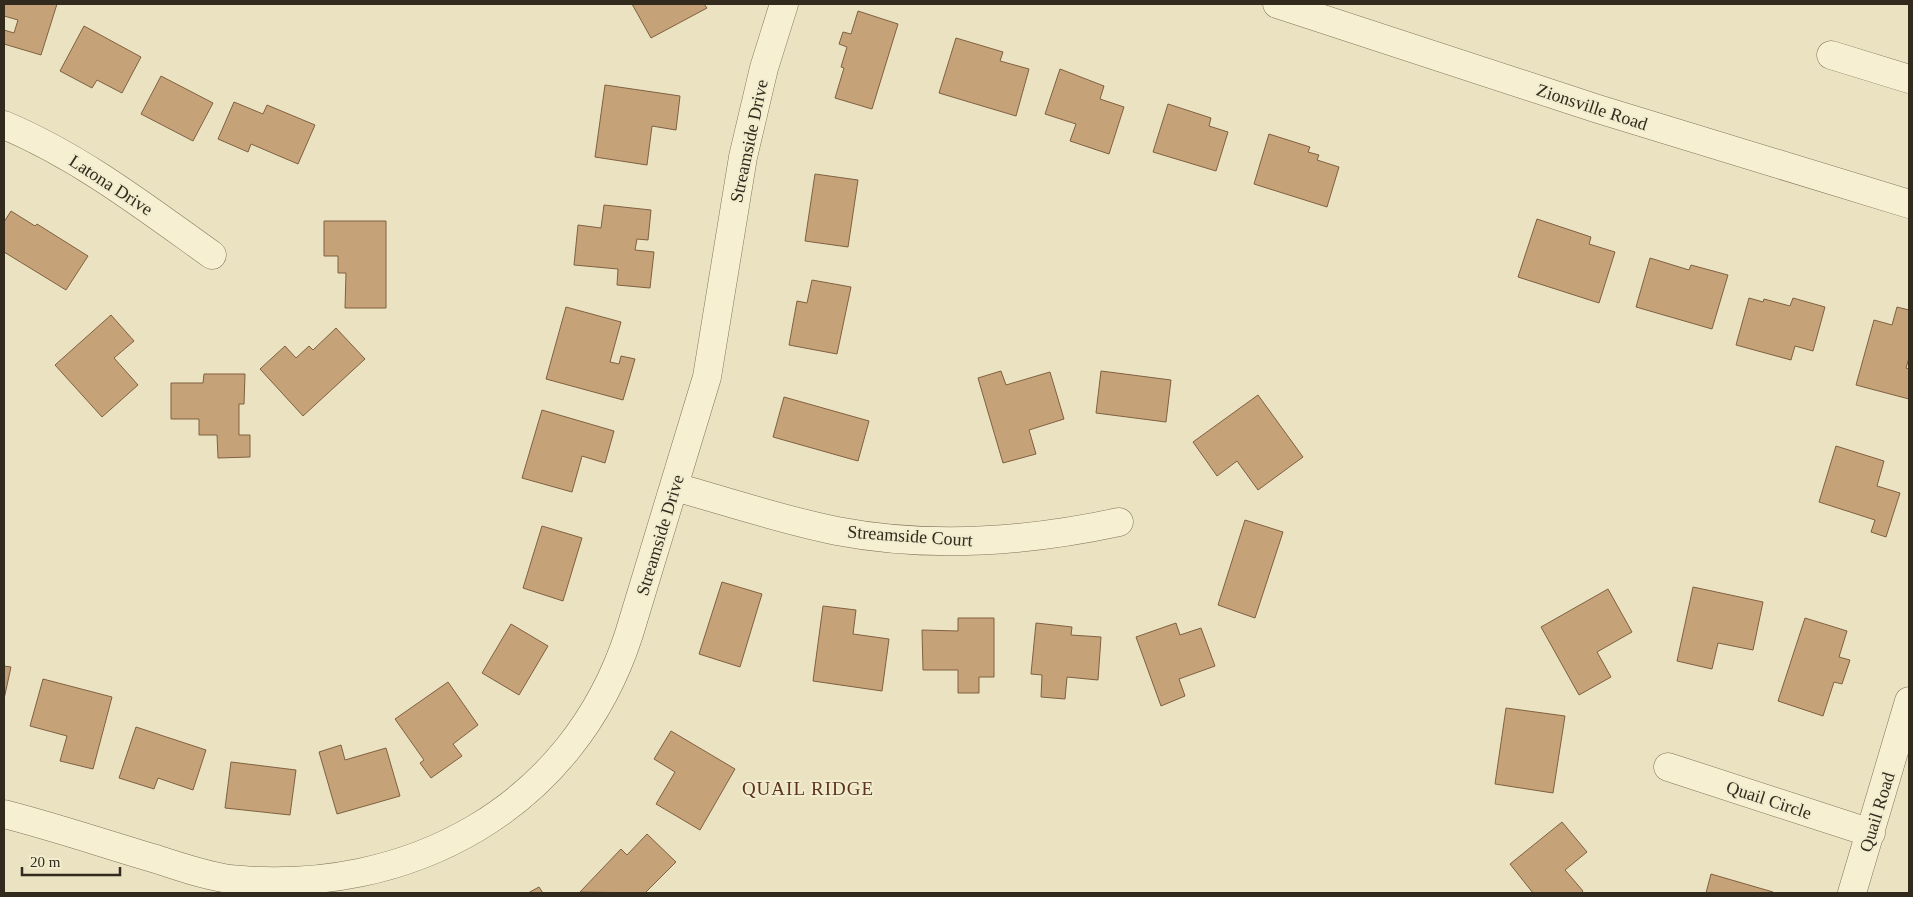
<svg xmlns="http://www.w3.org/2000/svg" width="1913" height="897" viewBox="0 0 1913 897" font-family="'Times New Roman',serif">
<rect width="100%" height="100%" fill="#eae2c0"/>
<!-- building -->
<path fill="#c6a278" stroke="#7f6141" d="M 4,4 L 57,4 L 41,55 L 4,44 L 4,30 L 14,33 L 18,20 L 4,16 Z
M 632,4 L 704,4 L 707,8 L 651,38 Z
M 858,11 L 898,24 L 872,109 L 835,98 L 844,68 L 841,67 L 847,47 L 839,44 L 843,32 L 851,34 Z
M 84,26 L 141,57 L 122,93 L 97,80 L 92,88 L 60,71 Z
M 956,38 L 1003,52 L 1000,61 L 1029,69 L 1016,116 L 939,93 Z
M 1060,69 L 1104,86 L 1100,99 L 1124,107 L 1109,154 L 1070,141 L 1076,124 L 1045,114 Z
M 161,76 L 213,103 L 193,141 L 141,114 Z
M 605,85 L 680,96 L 676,130 L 652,126 L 647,165 L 595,157 Z
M 234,102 L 263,114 L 267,105 L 315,125 L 298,164 L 251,144 L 248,152 L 218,139 Z
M 1168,104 L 1211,118 L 1209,126 L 1228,132 L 1216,171 L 1153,152 Z
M 1269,134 L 1310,147 L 1308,152 L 1319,155 L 1317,160 L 1339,167 L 1327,207 L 1254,184 Z
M 815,174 L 858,180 L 848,247 L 805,241 Z
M 604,205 L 651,210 L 648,240 L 637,239 L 635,250 L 654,252 L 650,288 L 617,285 L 618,269 L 574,265 L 578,225 L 601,228 Z
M 11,211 L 35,226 L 37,224 L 88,256 L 66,290 L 4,252 L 4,222 Z
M 1537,219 L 1591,237 L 1589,244 L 1615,252 L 1599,303 L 1518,277 Z
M 324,221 L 386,221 L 386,308 L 345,308 L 346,273 L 338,273 L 338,256 L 324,256 Z
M 1650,258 L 1689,270 L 1691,265 L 1728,275 L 1712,329 L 1636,307 Z
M 812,280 L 851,287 L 837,354 L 789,345 L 797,301 L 807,303 Z
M 1749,298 L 1763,302 L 1764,299 L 1790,306 L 1793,298 L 1825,307 L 1813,351 L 1795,346 L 1791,360 L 1736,345 Z
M 566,307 L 621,322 L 610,362 L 619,364 L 621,356 L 635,359 L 623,400 L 546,379 Z
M 1897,307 L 1909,310 L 1909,358 L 1906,368 L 1909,369 L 1909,399 L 1856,385 L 1874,320 L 1892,325 Z
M 111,315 L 134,341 L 114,358 L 138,385 L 102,417 L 55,365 Z
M 336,328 L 365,359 L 303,416 L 260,369 L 285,346 L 296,358 L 309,346 L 313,350 Z
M 1001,371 L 1006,385 L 1050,372 L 1064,419 L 1029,430 L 1036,454 L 1003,463 L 978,378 Z
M 1101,371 L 1171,380 L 1166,422 L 1096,413 Z
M 204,374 L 245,374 L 244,404 L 239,404 L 239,435 L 250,435 L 250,457 L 218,458 L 217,435 L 199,435 L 199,419 L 171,419 L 171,383 L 203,383 Z
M 1258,395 L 1303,457 L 1258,490 L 1237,461 L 1217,476 L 1193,442 Z
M 784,397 L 869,421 L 858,461 L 773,437 Z
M 542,410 L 614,431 L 605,463 L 582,456 L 572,492 L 522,478 Z
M 1836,446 L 1884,461 L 1877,486 L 1900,493 L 1886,537 L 1871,532 L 1875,520 L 1819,502 Z
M 1245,520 L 1283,532 L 1255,618 L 1218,605 Z
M 542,526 L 582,538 L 563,601 L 523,588 Z
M 722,582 L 762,594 L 740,667 L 699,654 Z
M 1693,587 L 1763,602 L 1753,650 L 1718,643 L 1712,669 L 1677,661 Z
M 1608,589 L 1632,632 L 1597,652 L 1611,677 L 1579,695 L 1541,627 Z
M 823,606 L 856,610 L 853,634 L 889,639 L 882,691 L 813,681 Z
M 958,618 L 994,618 L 994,677 L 979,677 L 979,693 L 958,693 L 958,670 L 923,670 L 922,630 L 958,631 Z
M 1805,618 L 1847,631 L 1839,657 L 1850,660 L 1842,684 L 1834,682 L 1823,716 L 1778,701 Z
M 1036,623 L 1072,627 L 1071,635 L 1101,637 L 1098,680 L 1067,677 L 1065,699 L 1041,697 L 1042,675 L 1031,674 Z
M 1176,623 L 1180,635 L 1201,628 L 1215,666 L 1179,679 L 1185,696 L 1161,706 L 1136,637 Z
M 511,624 L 548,646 L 519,695 L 482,673 Z
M 4,666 L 11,667 L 4,699 Z
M 43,679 L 112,697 L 93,769 L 60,761 L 67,736 L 30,726 Z
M 448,682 L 478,725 L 453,744 L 462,756 L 431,778 L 420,763 L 424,760 L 395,719 Z
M 1506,708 L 1565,716 L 1553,793 L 1495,784 Z
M 136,727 L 206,750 L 193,790 L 158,778 L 154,789 L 119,778 Z
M 671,731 L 735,769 L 700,830 L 656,804 L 675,772 L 654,759 Z
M 341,745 L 345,760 L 386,748 L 400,796 L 337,814 L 319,752 Z
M 231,762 L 296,770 L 290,815 L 225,808 Z
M 1562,822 L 1587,852 L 1565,870 L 1583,891 L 1581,893 L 1533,893 L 1510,864 Z
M 647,834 L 676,862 L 645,893 L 580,892 L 621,849 L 627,855 Z
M 1711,874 L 1773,892 L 1772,893 L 1706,893 Z
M 539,887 L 543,893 L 528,893 Z"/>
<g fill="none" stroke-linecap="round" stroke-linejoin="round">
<defs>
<path id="minor" d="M 1277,4 L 1598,109 L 1909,204
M 1831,55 L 1909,79
M 4,125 C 80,157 145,207 212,255
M 675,487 C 729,502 782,520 837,531 C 931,549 1026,542 1119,522
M 1668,767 L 1871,833
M 4,814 C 55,827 105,844 156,859 C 180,867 204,875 229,879 C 410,897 573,807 629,634 L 707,377 L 743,157 L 764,68 L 784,4
M 1852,893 L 1909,701"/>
</defs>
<!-- minor casing -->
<use href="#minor" stroke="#827359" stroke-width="29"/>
<!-- minor -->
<use href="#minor" stroke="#f6efd2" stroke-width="28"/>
</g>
<g text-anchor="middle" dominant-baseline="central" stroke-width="4" stroke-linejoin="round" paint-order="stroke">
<!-- street labels -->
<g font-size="18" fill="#322a1d" stroke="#f2eccf">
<text transform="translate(1592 107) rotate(18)">Zionsville Road</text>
<text transform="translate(749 141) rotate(-78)">Streamside Drive</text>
<text transform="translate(111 185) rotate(33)">Latona Drive</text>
<text transform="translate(660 535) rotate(-73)">Streamside Drive</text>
<text transform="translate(910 536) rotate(4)">Streamside Court</text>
<text transform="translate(1769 800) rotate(18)">Quail Circle</text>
<text transform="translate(1877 812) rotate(-73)">Quail Road</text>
</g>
<!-- neighbourhood labels -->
<g font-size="19" letter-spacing="1" fill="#5c331f" stroke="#f2eccf">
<text x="808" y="788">QUAIL RIDGE</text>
</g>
</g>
<!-- border -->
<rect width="1913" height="897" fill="none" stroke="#322a1d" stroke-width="10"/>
<!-- scale -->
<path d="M22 867v8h98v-8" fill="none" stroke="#322a1d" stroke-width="2.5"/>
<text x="30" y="867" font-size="15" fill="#322a1d" stroke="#f2eccf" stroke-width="4" paint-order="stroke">20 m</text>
</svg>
